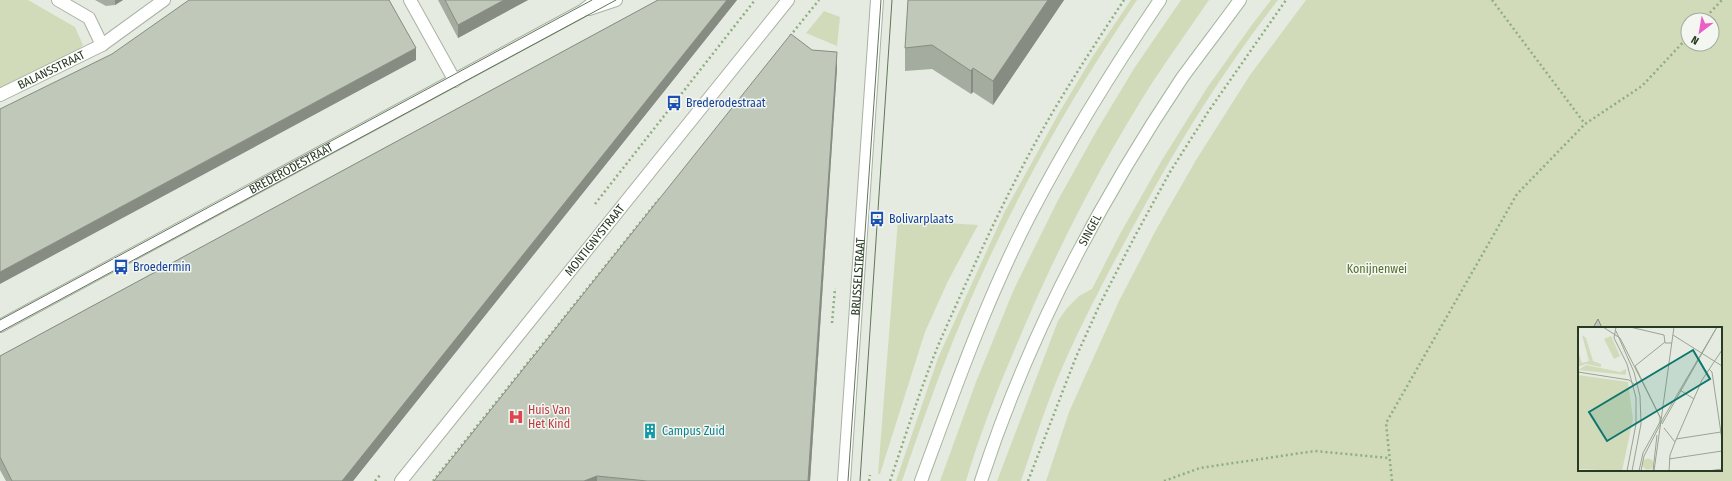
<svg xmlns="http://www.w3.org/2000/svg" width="1732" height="481" viewBox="0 0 1732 481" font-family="'Fira Sans Condensed',sans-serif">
<rect width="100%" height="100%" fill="#e5ebe0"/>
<!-- green -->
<path fill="#d1dbba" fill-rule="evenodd" d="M 0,0 L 28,0 L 75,27 L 83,45 L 79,50 L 0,89 Z
M 1131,0 L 1137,0 C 1069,99 1010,206 963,317 C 940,371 921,426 902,481 L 896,481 L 938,358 L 1004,213 L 1059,113 L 1093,56 Z
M 1181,0 L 1209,0 C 1191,26 1172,53 1154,80 C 1099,166 1053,257 1014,351 C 996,393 979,437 966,481 L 940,481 L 976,382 L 1014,289 L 1058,200 L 1097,130 L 1135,67 Z
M 1271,0 L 1278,0 C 1225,68 1180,140 1139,216 C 1113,263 1088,310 1066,359 C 1048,398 1035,440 1021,481 L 997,481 L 1058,321 L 1067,308 L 1079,296 L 1092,289 L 1120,234 L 1162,160 L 1207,88 L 1251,26 Z
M 1306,0 L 1732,0 L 1732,481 L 1046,481 L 1069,412 L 1119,301 L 1157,228 L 1196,160 L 1250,75 ZM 1688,20 L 1712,20 L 1712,44 L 1688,44 ZM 1579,328 L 1721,328 L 1721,470 L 1579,470 Z
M 824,11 L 840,17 L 837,46 L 806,33 Z
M 898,220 L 978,225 L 948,281 L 925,332 L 880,474 L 878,474 Z"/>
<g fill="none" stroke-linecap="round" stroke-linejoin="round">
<defs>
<g id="minor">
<path d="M 58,0 L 89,18 L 102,45"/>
<path d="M 410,0 L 455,81"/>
<path id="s1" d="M 0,95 L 102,45 L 164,0"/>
<path id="s2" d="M 401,481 L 788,0"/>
<path id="s3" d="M 844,481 L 877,0"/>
</g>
<g id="tertiary">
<path d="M 589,9 L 616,0"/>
<path id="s4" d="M 0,326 L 582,11 L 597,0"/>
</g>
<g id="secondary">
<path d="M 921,481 C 954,391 986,300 1030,215 C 1069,140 1113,69 1160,0"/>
<path id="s5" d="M 981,481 C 1027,339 1099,202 1182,78 C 1201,52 1221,26 1240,0"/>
</g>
</defs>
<!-- minor casing -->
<use href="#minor" stroke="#a9b2a3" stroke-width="14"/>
<!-- tertiary casing -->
<use href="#tertiary" stroke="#a9b2a3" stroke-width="14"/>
<!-- secondary casing -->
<use href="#secondary" stroke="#a6b6a0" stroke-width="14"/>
<!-- path -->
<path stroke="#8ead82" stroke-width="2.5" stroke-dasharray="2 3" stroke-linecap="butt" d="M 1492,0 L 1585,124
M 1703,20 L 1722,0
M 790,36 L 819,0
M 595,204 L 755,0
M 832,323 L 835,288
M 375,481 L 381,474
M 433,481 L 659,199
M 869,481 L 870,475
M 890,481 C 906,434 921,387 940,341 C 974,265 1009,187 1051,115 C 1074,76 1099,38 1124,0
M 1028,481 L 1076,357 L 1100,304 L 1135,236 L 1170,172 L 1208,112 L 1286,0
M 1164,481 L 1200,468 L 1315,451 L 1389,458
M 1392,481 L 1386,423 L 1517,194 L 1585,124 L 1642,86 L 1688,37"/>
<!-- minor -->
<use href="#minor" stroke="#fff" stroke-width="12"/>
<!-- tertiary -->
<use href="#tertiary" stroke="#fff" stroke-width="12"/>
<!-- secondary -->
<use href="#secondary" stroke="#fff" stroke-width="12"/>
<!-- tram -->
<path stroke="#62765c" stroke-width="1" d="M 0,320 L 592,0
M 0,332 L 616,0
M 848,481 L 881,0
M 860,481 L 892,0"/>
</g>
<!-- wall -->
<path fill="#a4ac9f" d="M 95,0 L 123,0 L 115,5 L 106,6 Z
M 438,0 L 528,0 L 458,38 Z
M 658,0 L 737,0 L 353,481 L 6,481 L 0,470 L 0,356 Z
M 908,0 L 1064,0 L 993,105 L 973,92 L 971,94 L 932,69 L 905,71 L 905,48 Z
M 812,50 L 837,68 L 810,481 L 434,481 Z"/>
<!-- shaded-wall -->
<path fill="#868c82" d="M 115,0 L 123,0 L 115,5 Z
M 504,0 L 528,0 L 458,38 L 458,25 Z
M 727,0 L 737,0 L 353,481 L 342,481 Z
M 1048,0 L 1064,0 L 993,105 L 993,81 Z
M 416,48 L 416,60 L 0,284 L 0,272 Z
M 837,52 L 837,68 L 810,481 L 808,481 Z
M 973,68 L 973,92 L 971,94 L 971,71 Z
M 597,476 L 597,481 L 584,481 Z"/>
<!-- building -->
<path fill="#bfc8b9" stroke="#868c82" d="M 189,0 L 389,0 L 416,48 L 0,272 L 0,109 L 112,54 Z
M 445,0 L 504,0 L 458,25 Z
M 658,0 L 727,0 L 342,481 L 12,481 L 0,457 L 0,356 Z
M 908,0 L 1048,0 L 993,81 L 973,68 L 971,71 L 932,45 L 905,48 Z
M 791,34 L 812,50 L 837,52 L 808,481 L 647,481 L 597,476 L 584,481 L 434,481 Z
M 1598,319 L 1602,328 L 1593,328 Z"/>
<!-- icons -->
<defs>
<symbol id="bus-bare" viewBox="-9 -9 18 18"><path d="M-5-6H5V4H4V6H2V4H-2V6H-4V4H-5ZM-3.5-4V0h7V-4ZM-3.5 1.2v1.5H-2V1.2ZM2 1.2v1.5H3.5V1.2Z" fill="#1a4fb4" stroke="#f4f7f1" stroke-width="2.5" paint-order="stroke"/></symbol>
<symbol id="hospital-bare" viewBox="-9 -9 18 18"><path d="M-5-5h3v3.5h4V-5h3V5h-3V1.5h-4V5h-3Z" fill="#e0444e" stroke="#f4f7f1" stroke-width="2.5" paint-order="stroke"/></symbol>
<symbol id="building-bare" viewBox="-9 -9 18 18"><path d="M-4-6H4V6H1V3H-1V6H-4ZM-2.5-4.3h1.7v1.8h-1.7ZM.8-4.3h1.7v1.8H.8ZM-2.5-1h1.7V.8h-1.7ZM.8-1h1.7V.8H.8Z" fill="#0f9aa8" stroke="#f4f7f1" stroke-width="2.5" paint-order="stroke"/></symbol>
</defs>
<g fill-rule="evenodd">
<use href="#bus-bare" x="663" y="92" width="22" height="22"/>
<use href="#bus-bare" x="866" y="208" width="22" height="22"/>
<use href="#bus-bare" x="110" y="256" width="22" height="22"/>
<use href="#hospital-bare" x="505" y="406" width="22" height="22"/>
<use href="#building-bare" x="639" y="420" width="22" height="22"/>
</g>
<g text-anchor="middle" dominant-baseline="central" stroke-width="3" stroke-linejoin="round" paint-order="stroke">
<!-- street labels -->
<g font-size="12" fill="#283a22" stroke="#f4f7f1">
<text stroke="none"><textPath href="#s1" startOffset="57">BALANSSTRAAT</textPath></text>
<text stroke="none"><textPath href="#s4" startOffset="331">BREDERODESTRAAT</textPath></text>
<text stroke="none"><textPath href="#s5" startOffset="274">SINGEL</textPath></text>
<text stroke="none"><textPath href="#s2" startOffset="309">MONTIGNYSTRAAT</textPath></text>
<text stroke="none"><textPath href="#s3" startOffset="205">BRUSSELSTRAAT</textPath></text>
</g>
<!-- transit labels -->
<g font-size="12" fill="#164399" stroke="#f4f7f1" text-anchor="start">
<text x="686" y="103">Brederodestraat</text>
<text x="889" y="219">Bolivarplaats</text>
<text x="133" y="267">Broedermin</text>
</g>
<!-- park labels -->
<g font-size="12" fill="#546f2e" stroke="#f4f7f1">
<text x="1377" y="269">Konijnenwei</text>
</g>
<!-- health labels -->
<g font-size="12" fill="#be3a42" stroke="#f4f7f1" text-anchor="start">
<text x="528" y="410">Huis Van<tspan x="528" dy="14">Het Kind</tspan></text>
</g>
<!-- culture labels -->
<g font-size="12" fill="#0d838f" stroke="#f4f7f1" text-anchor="start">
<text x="662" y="431">Campus Zuid</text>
</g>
</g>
<!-- overview -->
<g transform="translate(1578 327)">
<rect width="144" height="144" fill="#e5ebe0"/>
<path d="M 4,8 L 8,11 L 15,34 L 23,37 L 23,40 L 8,37 L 0,40 L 0,24 L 4,36 L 11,34 ZM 33,9 L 42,29 L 36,32 L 26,12 ZM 8,38 L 42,45 L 48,42 L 48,48 L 0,43 ZM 0,48 L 50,55 L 55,92 L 44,144 L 0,142 ZM64.5 137a5.5 5.5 0 1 1 11 0a5.5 5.5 0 1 1-11 0Z" fill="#d1dbba"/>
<path fill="none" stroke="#99a494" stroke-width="1" d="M 25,0 L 42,11 L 82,90 L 82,97M 38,0 L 36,11 L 49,37 L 58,71 L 58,97 L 49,144M 52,0 L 86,8 L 87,16 L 94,16M 38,4 L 56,45 L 62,69 L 63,97 L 54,144M 95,8 L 144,39M 131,42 L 134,45 L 144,113M 0,45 L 51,53 L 56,57M 102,63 L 116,72M 83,92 L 57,39 L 87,15M 84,97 L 139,0M 86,101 L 97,115M 98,112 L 143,105M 91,132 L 144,124M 61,144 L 65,126 L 83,93M 63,144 L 66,129 L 86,90 L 139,0M 75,144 L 79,108M 76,144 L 96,0M 91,144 L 92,128 L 97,115 L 124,53 L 144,23M 130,144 L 144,142"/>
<path fill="#0f766e" fill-opacity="0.15" stroke="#0f766e" stroke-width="2" d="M 115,23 L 132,52 L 29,114 L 11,85 Z"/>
<rect width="144" height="144" fill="none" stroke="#283a22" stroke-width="2"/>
</g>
<!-- north arrow -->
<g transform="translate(1700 32) rotate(211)"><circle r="19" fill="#f4f7f1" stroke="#a2ab9e"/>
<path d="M0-3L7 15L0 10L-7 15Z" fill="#ec5dc5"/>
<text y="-6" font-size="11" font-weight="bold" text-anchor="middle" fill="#283a22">N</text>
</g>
</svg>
